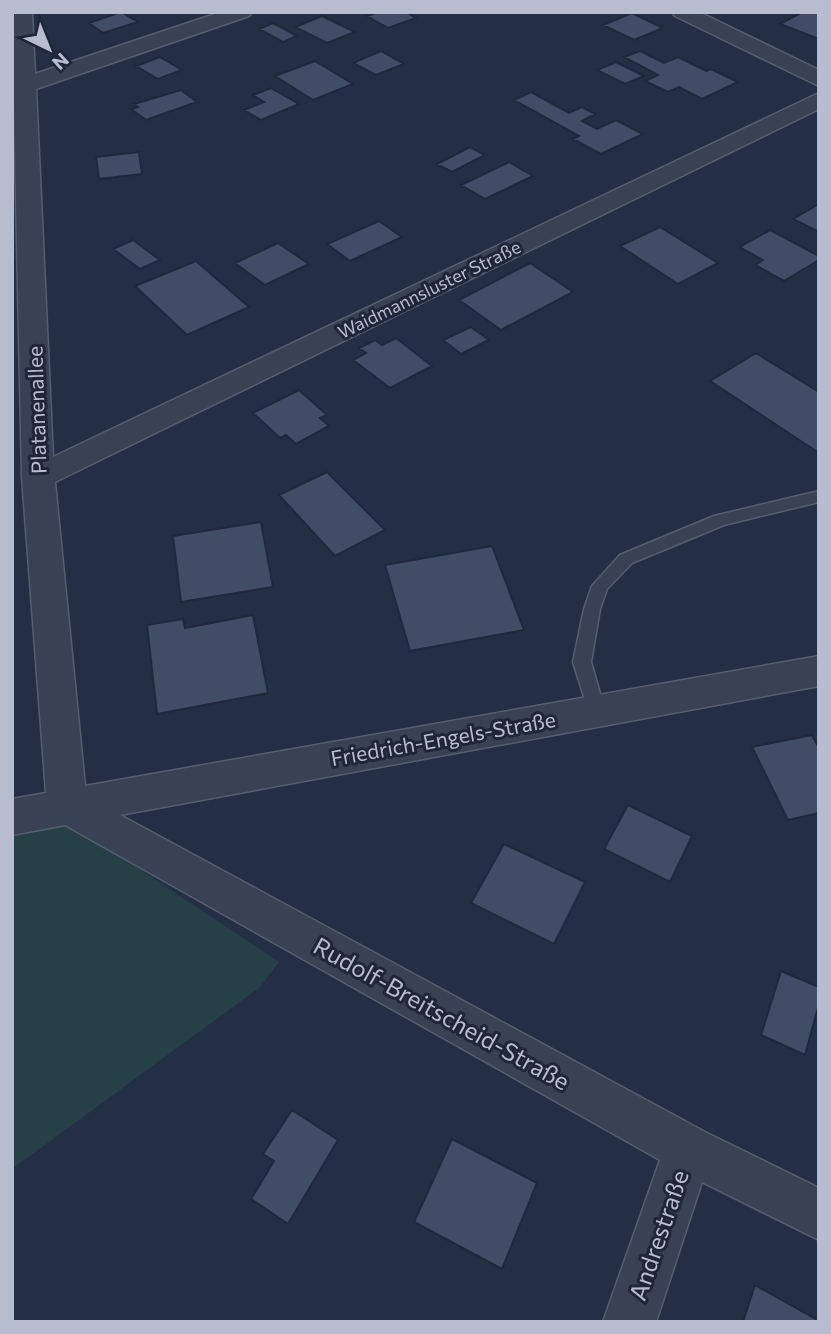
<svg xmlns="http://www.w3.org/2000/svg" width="831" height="1334" viewBox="0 0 831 1334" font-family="Commissioner,sans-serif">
<rect width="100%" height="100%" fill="#242f46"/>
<!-- green -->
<path fill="#264047" d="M 63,818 L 279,962 L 260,987 L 12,1169 L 12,829 Z"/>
<!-- building -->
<path fill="#414c66" stroke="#20293c" stroke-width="2" d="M 121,12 L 138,22 L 103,33 L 89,23 Z
M 378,12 L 406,12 L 416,18 L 388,28 L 367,16 Z
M 802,12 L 819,12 L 819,39 L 780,24 Z
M 632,13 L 663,28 L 634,40 L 603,25 Z
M 322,16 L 355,32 L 327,43 L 295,27 Z
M 273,23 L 297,36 L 283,42 L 259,29 Z
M 381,51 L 404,64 L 376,75 L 353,63 Z
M 640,51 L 664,63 L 678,57 L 706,71 L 711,69 L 738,82 L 702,99 L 679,87 L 668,92 L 645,81 L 658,75 L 624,57 Z
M 160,57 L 182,70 L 158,79 L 136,66 Z
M 315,61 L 353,84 L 313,100 L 275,76 Z
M 616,62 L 644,76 L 625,84 L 597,70 Z
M 271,88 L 299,104 L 261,120 L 244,110 L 264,102 L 253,95 Z
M 181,90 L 197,102 L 146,120 L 131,109 L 138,107 L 134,104 Z
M 531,92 L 569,113 L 582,107 L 595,114 L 582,121 L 597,129 L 616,120 L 643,134 L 601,154 L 573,139 L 579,136 L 514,100 Z
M 470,147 L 485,155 L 452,172 L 437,164 Z
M 139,152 L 142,174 L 99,179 L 96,157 Z
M 509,162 L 533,176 L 485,199 L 461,185 Z
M 819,204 L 819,232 L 793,219 Z
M 379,221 L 402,237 L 350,261 L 327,244 Z
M 660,227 L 718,263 L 678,284 L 620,246 Z
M 770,230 L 819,256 L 819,260 L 784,281 L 755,265 L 763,260 L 739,247 Z
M 133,240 L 160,260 L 140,269 L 113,249 Z
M 278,243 L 309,264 L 265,285 L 235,263 Z
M 196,261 L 249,307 L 187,335 L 135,286 Z
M 530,263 L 573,292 L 501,330 L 459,300 Z
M 471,327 L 489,340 L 461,354 L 443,340 Z
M 396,338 L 432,366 L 390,388 L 353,360 L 366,353 L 359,348 L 375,340 L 382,345 Z
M 756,353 L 819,392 L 819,453 L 710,381 Z
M 299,390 L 327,415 L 320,418 L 329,426 L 296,444 L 286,435 L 280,438 L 253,413 Z
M 327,472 L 385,530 L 335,556 L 279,495 Z
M 261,522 L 273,587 L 181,602 L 173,536 Z
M 492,546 L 524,630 L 410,651 L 385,565 Z
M 253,615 L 268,693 L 157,714 L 147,625 L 183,619 L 185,628 Z
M 812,735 L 819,748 L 819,813 L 788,820 L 752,747 Z
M 628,805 L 692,836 L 670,882 L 604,849 Z
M 504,844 L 585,882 L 554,944 L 471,903 Z
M 781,971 L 819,987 L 819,1004 L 805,1055 L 761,1035 Z
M 292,1110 L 338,1140 L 288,1224 L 251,1199 L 274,1161 L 263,1154 Z
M 452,1139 L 537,1183 L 502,1269 L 414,1222 Z
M 755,1285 L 819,1321 L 819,1322 L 743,1322 Z"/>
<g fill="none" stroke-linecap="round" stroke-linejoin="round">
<defs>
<path id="lane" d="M 819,491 L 819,502 L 724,525 L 632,563 L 607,589 L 600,609 L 591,662 L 605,711 L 602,716 L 596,718 L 590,716 L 573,662 L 584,609 L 592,586 L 620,555 L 714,516 Z"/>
<path id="street" d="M 12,12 L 32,12 L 35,74 L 221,12 L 252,12 L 249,16 L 36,89 L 53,457 L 819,93 L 819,109 L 55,482 L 85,786 L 819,656 L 819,686 L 120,815 L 705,1132 L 819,1188 L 819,1240 L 702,1182 L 656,1322 L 603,1322 L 660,1160 L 65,825 L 12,835 L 12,799 L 46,793 L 22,477 Z
M 672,12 L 699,12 L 819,70 L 819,86 L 675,16 Z"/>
</defs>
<!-- lane casing -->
<use href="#lane" stroke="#555d6f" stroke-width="3"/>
<!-- street casing -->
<use href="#street" stroke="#555d6f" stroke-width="3"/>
<!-- lane -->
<use href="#lane" fill="#394255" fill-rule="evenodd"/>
<!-- street -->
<use href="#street" fill="#394255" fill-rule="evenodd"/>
</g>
<g text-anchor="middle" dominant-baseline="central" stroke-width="6" stroke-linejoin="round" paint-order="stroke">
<!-- far-street labels -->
<g font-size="18" fill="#b7bdce" stroke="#1e273a">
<text transform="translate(429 289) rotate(-26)">Waidmannsluster Straße</text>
</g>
<!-- street labels -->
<g font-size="21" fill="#b7bdce" stroke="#1e273a">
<text transform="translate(36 410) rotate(-92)">Platanenallee</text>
<text transform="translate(443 738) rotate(-10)">Friedrich-Engels-Straße</text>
</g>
<!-- near-street labels -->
<g font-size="24" fill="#b7bdce" stroke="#1e273a">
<text transform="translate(442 1013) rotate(29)">Rudolf-Breitscheid-Straße</text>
<text transform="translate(658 1235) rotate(-71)">Andrestraße</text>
</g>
</g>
<!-- border -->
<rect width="831" height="1334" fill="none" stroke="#b7bdce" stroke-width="28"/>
<!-- north arrow -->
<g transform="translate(49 49) rotate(137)" stroke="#1e273a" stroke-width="5" paint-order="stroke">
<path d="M0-5L12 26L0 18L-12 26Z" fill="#b7bdce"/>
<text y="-10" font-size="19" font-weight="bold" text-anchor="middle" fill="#b7bdce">N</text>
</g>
</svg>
